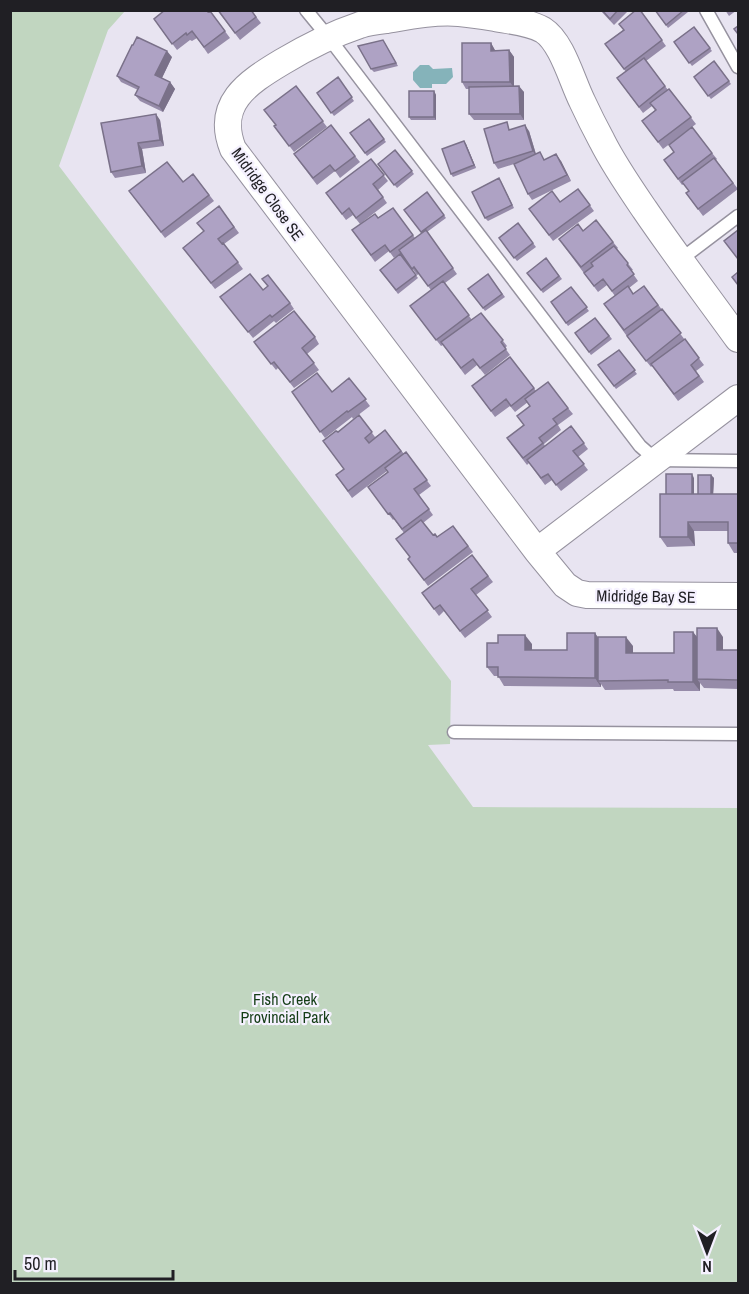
<svg xmlns="http://www.w3.org/2000/svg" width="749" height="1294" viewBox="0 0 749 1294" font-family="'Archivo Narrow',sans-serif">
<rect width="100%" height="100%" fill="#e8e4f1"/>
<!-- green -->
<path fill="#c1d6c0" d="M 10,11 L 125,11 L 108,30 L 59,166 L 451,681 L 450,744 L 428,745 L 473,807 L 738,808 L 738,1283 L 11,1283 Z"/>
<!-- water -->
<path fill="#85b3ba" d="M 420,65 L 429,65 L 433,69 L 452,68 L 453,77 L 446,84 L 432,84 L 432,88 L 420,88 L 413,80 L 413,72 Z"/>
<g fill="none" stroke-linecap="round" stroke-linejoin="round">
<defs>
<path id="lane" d="M 306,10 L 329,38 L 640,446 L 656,460 L 738,461
M 706,10 L 738,67
M 680,260 L 738,216
M 454,732 L 738,734"/>
<path id="street" d="M 738,339 C 707,296 675,254 645,210 C 630,188 614,165 602,141 C 595,128 588,114 582,101 C 572,81 562,42 543,30 C 529,22 510,21 495,18 C 483,16 471,14 459,13 C 435,11 410,16 387,20 C 378,21 368,22 360,25 C 333,34 307,47 282,62 C 247,83 215,104 233,149 L 537,551 L 565,585 L 577,593 L 587,595 L 738,596
M 537,551 L 738,398"/>
</defs>
<!-- lane casing -->
<use href="#lane" stroke="#96929f" stroke-width="15"/>
<!-- street casing -->
<use href="#street" stroke="#96929f" stroke-width="28"/>
<!-- lane -->
<use href="#lane" stroke="#fff" stroke-width="12"/>
<!-- street -->
<use href="#street" stroke="#fff" stroke-width="26"/>
</g>
<!-- wall -->
<path fill="#968ba9" d="M 217,10 L 251,10 L 261,23 L 240,40 Z
M 600,10 L 629,10 L 614,25 Z
M 640,10 L 666,46 L 646,61 L 668,90 L 669,89 L 696,124 L 663,149 L 642,121 L 655,110 L 652,106 L 643,113 L 617,78 L 626,72 L 605,44 L 623,30 Z
M 655,10 L 687,10 L 688,12 L 668,28 Z
M 725,10 L 737,10 L 729,16 Z
M 210,11 L 230,38 L 208,54 L 197,38 L 192,41 L 190,40 L 177,50 L 154,19 L 208,12 Z
M 694,27 L 712,51 L 692,66 L 674,42 Z
M 385,43 L 398,66 L 374,72 L 371,69 Z
M 491,43 L 495,51 L 509,50 L 514,57 L 514,86 L 524,92 L 524,120 L 474,120 L 469,114 L 469,89 L 466,89 L 462,82 Z
M 172,57 L 162,78 L 170,82 L 175,89 L 163,112 L 140,101 L 135,95 L 138,90 L 121,82 L 117,76 Z
M 714,61 L 731,84 L 711,99 L 694,77 Z
M 338,77 L 354,101 L 334,116 L 317,93 Z
M 296,86 L 327,127 L 294,152 L 274,126 Z
M 434,91 L 436,95 L 436,120 L 411,120 L 409,117 Z
M 369,119 L 386,142 L 367,156 L 350,133 Z
M 160,120 L 164,146 L 142,149 L 146,173 L 115,178 L 111,172 Z
M 511,129 L 529,131 L 536,154 L 545,160 L 561,161 L 571,181 L 532,200 L 528,194 L 514,164 L 498,169 L 494,163 Z
M 464,141 L 466,144 L 476,168 L 453,177 L 451,174 Z
M 395,150 L 414,174 L 397,188 L 378,164 Z
M 712,153 L 717,159 L 716,160 L 738,189 L 703,216 L 686,193 L 689,191 L 684,184 L 682,185 L 664,160 Z
M 355,156 L 360,162 L 340,178 L 335,171 L 317,185 L 298,160 Z
M 371,159 L 388,181 L 378,190 L 387,203 L 360,224 L 353,215 L 346,220 L 326,193 Z
M 193,174 L 214,201 L 165,238 L 129,191 L 183,182 Z
M 501,181 L 514,208 L 488,221 L 485,218 Z
M 578,189 L 594,211 L 553,241 L 529,209 L 560,202 Z
M 427,192 L 446,218 L 427,232 L 457,274 L 445,283 L 472,320 L 481,313 L 507,346 L 505,348 L 510,355 L 485,375 L 477,365 L 465,375 L 443,345 L 441,346 L 410,306 L 431,290 L 419,274 L 417,275 L 401,253 L 394,258 L 389,251 L 375,262 L 352,230 L 378,218 L 393,208 L 415,238 L 422,233 L 404,210 Z
M 219,206 L 239,233 L 224,244 L 243,269 L 215,289 L 183,248 L 204,231 Z
M 518,223 L 536,247 L 517,261 L 499,238 Z
M 583,231 L 613,242 L 618,248 L 617,249 L 633,270 L 631,271 L 638,281 L 629,288 L 633,294 L 644,286 L 704,365 L 696,371 L 704,382 L 678,401 L 652,366 L 651,367 L 631,342 L 604,304 L 615,296 L 607,285 L 598,292 L 563,245 Z
M 400,254 L 418,278 L 398,294 L 380,270 Z
M 546,258 L 562,279 L 543,293 L 527,273 Z
M 488,274 L 505,297 L 485,311 L 468,289 Z
M 571,287 L 589,311 L 568,326 L 551,302 Z
M 263,290 L 290,303 L 294,309 L 276,323 L 274,321 L 253,338 L 225,303 Z
M 595,318 L 612,339 L 591,355 L 575,333 Z
M 315,337 L 319,344 L 307,354 L 319,370 L 294,388 L 278,368 L 276,370 L 254,342 Z
M 619,350 L 637,374 L 616,389 L 598,365 Z
M 510,357 L 536,391 L 568,408 L 573,414 L 558,425 L 561,430 L 544,444 L 545,446 L 571,426 L 588,449 L 578,457 L 588,470 L 561,491 L 552,480 L 545,485 L 529,463 L 527,465 L 511,444 L 523,425 L 530,406 L 528,402 L 515,412 L 510,406 L 495,417 L 472,386 Z
M 349,378 L 370,406 L 353,419 L 352,417 L 325,438 L 292,392 L 332,392 Z
M 359,415 L 375,437 L 385,430 L 404,454 L 406,452 L 431,486 L 419,495 L 433,515 L 423,523 L 433,535 L 437,537 L 453,526 L 473,552 L 428,586 L 408,559 L 410,557 L 404,533 L 394,519 L 393,520 L 368,487 L 388,472 L 387,471 L 352,498 L 336,475 L 344,469 L 338,432 Z
M 711,475 L 714,478 L 713,494 L 738,494 L 738,553 L 734,553 L 728,543 L 728,531 L 694,531 L 695,546 L 667,547 L 660,537 L 666,494 L 694,478 L 694,494 L 698,494 Z
M 472,555 L 493,582 L 476,595 L 492,617 L 465,638 L 444,611 L 439,616 L 422,593 Z
M 693,632 L 697,637 L 723,637 L 723,650 L 738,650 L 738,689 L 704,688 L 700,683 L 700,691 L 674,691 L 673,689 L 605,690 L 601,684 L 601,687 L 504,686 L 498,676 L 494,676 L 487,667 L 532,644 L 532,650 L 567,650 L 595,633 L 598,638 L 633,646 L 633,653 L 674,653 Z"/>
<!-- shaded-wall -->
<path fill="#7a7189" d="M 491,43 L 495,50 L 495,57 L 491,51 Z
M 509,50 L 514,57 L 514,88 L 510,82 Z
M 167,51 L 172,57 L 160,82 L 155,75 Z
M 170,82 L 175,89 L 163,112 L 159,106 Z
M 519,86 L 524,92 L 524,120 L 520,114 Z
M 434,91 L 436,95 L 436,120 L 434,117 Z
M 156,114 L 160,120 L 164,146 L 160,140 Z
M 525,125 L 529,131 L 537,158 L 533,151 Z
M 464,141 L 466,144 L 476,168 L 474,165 Z
M 138,143 L 142,149 L 146,173 L 142,166 Z
M 556,154 L 561,161 L 571,181 L 567,175 Z
M 692,474 L 694,478 L 694,501 L 692,497 Z
M 711,475 L 714,478 L 713,498 L 711,495 Z
M 688,522 L 694,531 L 695,546 L 688,537 Z
M 717,628 L 723,637 L 723,659 L 717,650 Z
M 693,632 L 700,641 L 697,679 L 700,683 L 700,691 L 693,682 Z
M 595,633 L 601,642 L 598,681 L 601,684 L 601,687 L 595,678 Z
M 525,635 L 532,644 L 532,659 L 525,650 Z
M 626,637 L 633,646 L 633,662 L 626,653 Z"/>
<!-- building -->
<path fill="#aea2c4" stroke="#7a7189" stroke-width="1.5" d="M 165,10 L 207,10 L 208,12 L 210,11 L 225,31 L 204,47 L 192,31 L 187,35 L 186,33 L 172,44 L 154,19 Z
M 218,10 L 251,10 L 256,17 L 235,33 Z
M 602,10 L 618,10 L 610,19 Z
M 636,10 L 640,10 L 662,40 L 624,69 L 605,44 L 624,30 L 619,24 Z
M 655,10 L 684,10 L 666,25 Z
M 738,26 L 738,34 L 734,29 Z
M 694,27 L 710,48 L 689,63 L 674,42 Z
M 137,37 L 167,51 L 155,75 L 170,82 L 159,106 L 135,95 L 139,87 L 117,76 L 132,45 L 133,45 Z
M 383,40 L 396,63 L 371,69 L 358,46 Z
M 462,43 L 491,43 L 491,51 L 509,50 L 510,82 L 462,82 Z
M 644,58 L 665,86 L 639,107 L 617,78 Z
M 714,61 L 729,81 L 708,96 L 694,77 Z
M 338,77 L 352,97 L 331,113 L 317,93 Z
M 296,86 L 323,121 L 289,146 L 274,126 L 276,125 L 264,110 Z
M 519,86 L 520,114 L 469,114 L 469,87 Z
M 669,89 L 691,117 L 658,142 L 642,121 L 656,110 L 650,103 Z
M 409,91 L 434,91 L 434,117 L 409,117 Z
M 156,114 L 160,140 L 138,143 L 142,166 L 111,172 L 101,123 Z
M 369,119 L 384,139 L 365,153 L 350,133 Z
M 507,122 L 509,130 L 525,125 L 533,151 L 494,163 L 484,129 Z
M 331,125 L 355,156 L 335,171 L 330,165 L 313,178 L 294,154 Z
M 692,127 L 712,153 L 678,179 L 664,160 L 674,152 L 669,145 Z
M 464,141 L 474,165 L 451,174 L 442,149 Z
M 395,150 L 412,171 L 394,185 L 378,164 Z
M 540,152 L 544,160 L 556,154 L 567,175 L 528,194 L 514,164 Z
M 714,158 L 733,183 L 698,209 L 686,193 L 689,191 L 682,182 Z
M 371,159 L 384,175 L 373,184 L 383,197 L 356,218 L 349,208 L 342,214 L 326,193 Z
M 167,162 L 183,182 L 193,174 L 209,195 L 161,232 L 129,191 Z
M 499,178 L 512,205 L 485,218 L 472,192 Z
M 578,189 L 590,205 L 549,235 L 529,209 L 552,191 L 560,202 Z
M 427,192 L 444,215 L 421,232 L 404,210 Z
M 219,206 L 234,227 L 218,239 L 222,244 L 223,243 L 238,262 L 211,283 L 183,248 L 204,231 L 197,223 Z
M 393,208 L 413,235 L 390,252 L 385,245 L 371,255 L 352,230 L 375,214 L 378,218 Z
M 596,220 L 613,242 L 581,267 L 559,239 L 578,224 L 583,231 Z
M 518,223 L 533,243 L 514,258 L 499,238 Z
M 426,230 L 453,268 L 428,286 L 414,267 L 412,269 L 399,250 Z
M 738,230 L 738,259 L 724,241 Z
M 614,246 L 628,263 L 627,265 L 634,274 L 612,291 L 603,279 L 594,286 L 584,273 L 593,266 L 591,263 Z
M 400,254 L 416,275 L 396,290 L 380,270 Z
M 546,258 L 559,276 L 541,290 L 527,273 Z
M 738,272 L 738,285 L 732,277 Z
M 250,274 L 263,290 L 268,286 L 262,279 L 268,275 L 290,303 L 272,317 L 270,315 L 248,332 L 220,297 Z
M 488,274 L 502,294 L 483,308 L 468,289 Z
M 443,281 L 469,315 L 436,340 L 410,306 Z
M 628,286 L 633,294 L 644,286 L 658,305 L 624,330 L 604,304 Z
M 571,287 L 587,307 L 566,323 L 551,302 Z
M 662,309 L 681,333 L 646,361 L 627,336 Z
M 294,311 L 315,337 L 302,348 L 314,363 L 290,382 L 274,362 L 271,364 L 254,342 Z
M 481,313 L 503,340 L 501,342 L 506,349 L 480,368 L 473,359 L 461,368 L 441,342 Z
M 595,318 L 609,336 L 589,352 L 575,333 Z
M 685,339 L 699,358 L 691,365 L 699,376 L 674,394 L 651,364 Z
M 619,350 L 635,370 L 614,386 L 598,365 Z
M 510,357 L 534,388 L 511,406 L 506,399 L 491,411 L 472,386 Z
M 317,373 L 332,392 L 349,378 L 366,399 L 348,412 L 347,411 L 320,432 L 292,392 Z
M 548,382 L 568,408 L 553,419 L 557,424 L 539,438 L 543,443 L 523,458 L 507,438 L 524,425 L 517,416 L 530,406 L 525,399 Z
M 359,415 L 372,432 L 365,438 L 369,443 L 385,430 L 401,451 L 348,491 L 336,475 L 344,469 L 323,441 L 336,431 L 338,432 Z
M 571,426 L 584,443 L 573,451 L 584,464 L 556,485 L 548,474 L 541,478 L 527,460 Z
M 406,452 L 427,480 L 414,489 L 429,509 L 402,529 L 390,513 L 388,514 L 368,487 L 388,472 L 385,468 Z
M 666,474 L 692,474 L 692,494 L 666,494 Z
M 698,475 L 711,475 L 711,494 L 698,494 Z
M 660,494 L 738,494 L 738,543 L 728,543 L 728,522 L 688,522 L 688,537 L 660,537 Z
M 421,520 L 433,535 L 435,534 L 437,537 L 453,526 L 468,546 L 424,580 L 408,559 L 410,557 L 396,539 Z
M 472,555 L 488,576 L 471,589 L 488,610 L 460,631 L 440,605 L 434,609 L 422,593 Z
M 697,628 L 717,628 L 717,650 L 738,650 L 738,680 L 697,679 Z
M 674,632 L 693,632 L 693,682 L 668,682 L 668,680 L 598,681 L 598,637 L 626,637 L 626,653 L 674,653 Z
M 567,633 L 595,633 L 595,678 L 498,677 L 498,667 L 487,667 L 487,643 L 498,643 L 498,635 L 525,635 L 525,650 L 567,650 Z"/>
<g text-anchor="middle" dominant-baseline="central" stroke-width="4.5" stroke-linejoin="round" paint-order="stroke">
<!-- street labels -->
<g font-size="16" fill="#201f24" stroke="#f5f1ff">
<text transform="translate(268 194) rotate(54)">Midridge Close SE</text>
<text transform="translate(646 596) rotate(1)">Midridge Bay SE</text>
</g>
<!-- park labels -->
<g font-size="16" fill="#143d16" stroke="#f5f1ff">
<text x="285" y="999">Fish Creek<tspan x="285" dy="18">Provincial Park</tspan></text>
</g>
</g>
<!-- border -->
<rect width="749" height="1294" fill="none" stroke="#201f24" stroke-width="24"/>
<!-- north arrow -->
<g transform="translate(707 1252) rotate(180)" stroke="#f5f1ff" stroke-width="4.5" paint-order="stroke">
<path d="M0-4.5L10 22L0 15L-10 22Z" fill="#201f24"/>
<text y="-9" font-size="16" font-weight="bold" text-anchor="middle" fill="#201f24">N</text>
</g>
<!-- scale -->
<path d="M15 1270v9h158v-9" fill="none" stroke="#201f24" stroke-width="3"/>
<text x="24" y="1270" font-size="18" fill="#201f24" stroke="#f5f1ff" stroke-width="4.5" paint-order="stroke">50 m</text>
</svg>
